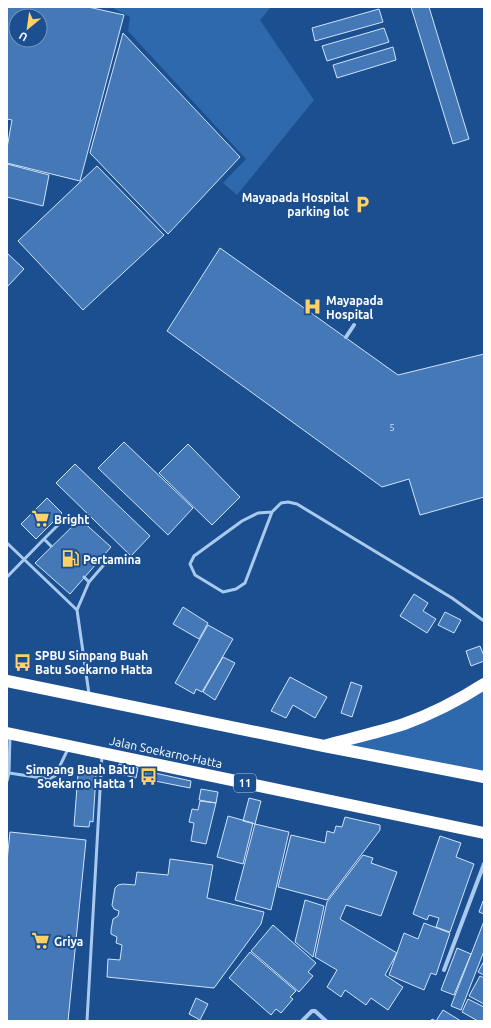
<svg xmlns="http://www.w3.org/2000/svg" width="491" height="1028" viewBox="0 0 491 1028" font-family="Ubuntu,sans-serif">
<rect width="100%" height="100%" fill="#1b4f8f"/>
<!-- green -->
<path fill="#2e69ad" d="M 115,7 L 271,7 L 260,20 L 314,100 L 237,195 L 223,183 L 246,159 L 128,31 L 130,17 L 114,9 Z
M 484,688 L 484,773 L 339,745 Z"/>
<!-- building -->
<path fill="#4478b7" stroke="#cfe3fa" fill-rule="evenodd" d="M 7,7 L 88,7 L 124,15 L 80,181 L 7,163 L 7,148 L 12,120 L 7,119 ZM 16,16 L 40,16 L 40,40 L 16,40 Z
M 411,7 L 429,7 L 469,139 L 453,144 Z
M 379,9 L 383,22 L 315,41 L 312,28 Z
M 384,28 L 389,42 L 327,61 L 322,46 Z
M 123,33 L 240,157 L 168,234 L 90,153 Z
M 393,47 L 396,60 L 337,78 L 333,65 Z
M 7,164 L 49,175 L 43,206 L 7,197 Z
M 97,166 L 164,235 L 83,310 L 18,241 Z
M 220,248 L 398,375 L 484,354 L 484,497 L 420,515 L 409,479 L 382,487 L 167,331 Z
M 7,253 L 24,269 L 7,287 Z
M 124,442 L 193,508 L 168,535 L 98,468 Z
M 188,444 L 240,497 L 212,525 L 159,473 Z
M 75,464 L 150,536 L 131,556 L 56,483 Z
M 47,498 L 62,513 L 36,539 L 21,524 Z
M 80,519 L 111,547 L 70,594 L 35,563 Z
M 414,594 L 428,603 L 423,611 L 436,619 L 427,633 L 400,616 Z
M 183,607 L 208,623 L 199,639 L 173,624 Z
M 445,612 L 461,620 L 454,633 L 438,625 Z
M 208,625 L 233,639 L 202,692 L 196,689 L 194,694 L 175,683 Z
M 480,646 L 484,656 L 484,661 L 471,666 L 466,651 Z
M 223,657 L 235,663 L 215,700 L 203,692 Z
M 290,677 L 327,697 L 315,718 L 293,705 L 286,718 L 271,711 Z
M 351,682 L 362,686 L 352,717 L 341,713 Z
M 119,764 L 138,768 L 136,778 L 117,773 Z
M 146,771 L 191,781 L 190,788 L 145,779 Z
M 78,774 L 96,775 L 93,822 L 90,821 L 89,827 L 74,826 Z
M 201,789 L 218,792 L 216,803 L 199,800 Z
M 249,798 L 261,801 L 255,824 L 243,821 Z
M 200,801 L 216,803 L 206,844 L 191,841 L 194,823 L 189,822 L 192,809 L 198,810 Z
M 228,816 L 253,823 L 243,864 L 217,857 Z
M 345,817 L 380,825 L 380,830 L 327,900 L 278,887 L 291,835 L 325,843 L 327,831 L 334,833 L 336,826 L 342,827 Z
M 255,824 L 289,832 L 271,910 L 235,900 Z
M 10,832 L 86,840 L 68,1021 L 7,1021 L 7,861 Z
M 440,836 L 461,843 L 456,857 L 474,864 L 450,932 L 436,927 L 439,918 L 429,915 L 427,920 L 413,914 Z
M 363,855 L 373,858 L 371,863 L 397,872 L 381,916 L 346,905 L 340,919 L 397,953 L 385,975 L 403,987 L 388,1010 L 371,998 L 366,1005 L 345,990 L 341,997 L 327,987 L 337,970 L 315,957 L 327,902 Z
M 170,859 L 213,865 L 207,898 L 264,912 L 261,924 L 214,988 L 107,977 L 108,959 L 120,960 L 122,945 L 116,943 L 117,937 L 111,934 L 111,930 L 113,919 L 118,916 L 119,911 L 114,909 L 112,905 L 115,888 L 118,885 L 123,884 L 135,885 L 137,872 L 168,875 Z
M 305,900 L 324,906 L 313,957 L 295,942 Z
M 483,901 L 484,901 L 484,914 L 479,912 Z
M 484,921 L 484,951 L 461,1010 L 451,1006 Z
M 424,923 L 450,933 L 436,975 L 431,973 L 424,990 L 389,975 L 404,933 L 418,939 Z
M 273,925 L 316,963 L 308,972 L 313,976 L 299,992 L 251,951 Z
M 457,948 L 471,954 L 454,995 L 441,990 Z
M 250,952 L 296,991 L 290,997 L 293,999 L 281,1013 L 276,1009 L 271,1015 L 229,978 Z
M 484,961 L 484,975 L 478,972 Z
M 480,976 L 484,978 L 484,1004 L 469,996 Z
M 196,998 L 208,1004 L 200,1020 L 189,1014 Z
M 468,999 L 484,1007 L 484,1021 L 478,1021 L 462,1012 Z
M 443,1010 L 461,1021 L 431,1021 L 432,1019 L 436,1021 Z"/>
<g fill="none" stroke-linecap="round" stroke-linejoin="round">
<!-- lane -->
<path stroke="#a9c9ee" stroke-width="3" d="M 272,512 L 258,513 L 242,521 L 194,556 L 190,564 L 195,575 L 223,592 L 236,589 L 245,583 L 272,512 L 281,503 L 288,502 L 297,504 L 452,598 L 484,621
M 44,539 L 65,518 L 73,526
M 7,543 L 77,610
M 7,577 L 44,539 L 51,546
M 84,577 L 89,582 L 77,610 L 89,694
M 89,582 L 108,560 L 104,555
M 9,773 L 49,779 L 55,776 L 68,749
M 7,781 L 9,773 L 10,736
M 87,1021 L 102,755"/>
<!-- street -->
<path stroke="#a9c9ee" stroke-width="4" d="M 346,337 L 354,325
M 444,970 L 484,864
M 302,1021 L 312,1011 L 315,1011 L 326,1021"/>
<!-- highway -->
<path stroke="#fff" stroke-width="12" d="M 7,681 L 324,746 L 484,777
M 7,733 L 484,833
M 327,745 C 353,738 379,732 404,724 C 432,714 459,700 484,684"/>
</g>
<!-- icons -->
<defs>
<symbol id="parking-bare" viewBox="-9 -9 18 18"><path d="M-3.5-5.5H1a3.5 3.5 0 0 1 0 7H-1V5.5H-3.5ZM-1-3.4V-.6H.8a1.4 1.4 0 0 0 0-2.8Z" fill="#ffd166" stroke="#1b4f8f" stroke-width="2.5" paint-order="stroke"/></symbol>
<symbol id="hospital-bare" viewBox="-9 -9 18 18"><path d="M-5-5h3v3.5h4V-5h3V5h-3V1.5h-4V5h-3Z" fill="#ffd166" stroke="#1b4f8f" stroke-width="2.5" paint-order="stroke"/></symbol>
<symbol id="supermarket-bare" viewBox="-9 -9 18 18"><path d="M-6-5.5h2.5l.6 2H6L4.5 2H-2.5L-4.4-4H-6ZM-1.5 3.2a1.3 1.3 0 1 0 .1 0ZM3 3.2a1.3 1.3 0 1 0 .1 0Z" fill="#ffd166" stroke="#1b4f8f" stroke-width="2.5" paint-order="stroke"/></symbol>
<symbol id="fuel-bare" viewBox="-9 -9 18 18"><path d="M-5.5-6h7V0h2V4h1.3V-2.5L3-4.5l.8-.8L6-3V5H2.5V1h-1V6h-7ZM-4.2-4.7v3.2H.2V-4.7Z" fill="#ffd166" stroke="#1b4f8f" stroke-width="2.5" paint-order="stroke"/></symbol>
<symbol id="bus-bare" viewBox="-9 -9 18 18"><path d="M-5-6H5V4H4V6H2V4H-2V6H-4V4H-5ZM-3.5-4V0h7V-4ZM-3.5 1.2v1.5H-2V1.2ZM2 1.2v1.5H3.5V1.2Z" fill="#ffd166" stroke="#1b4f8f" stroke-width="2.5" paint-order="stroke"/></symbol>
</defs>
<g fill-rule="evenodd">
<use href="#parking-bare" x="350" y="192" width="25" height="25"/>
<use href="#hospital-bare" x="300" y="294" width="25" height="25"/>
<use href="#supermarket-bare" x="28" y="506" width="25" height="25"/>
<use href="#fuel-bare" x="58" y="546" width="25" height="25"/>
<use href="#bus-bare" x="10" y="650" width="25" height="25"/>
<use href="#bus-bare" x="136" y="764" width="25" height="25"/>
<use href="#supermarket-bare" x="28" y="928" width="25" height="25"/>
</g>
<g text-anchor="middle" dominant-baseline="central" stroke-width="4" stroke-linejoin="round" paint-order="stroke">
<!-- number labels -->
<g font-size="10" fill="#d0dded">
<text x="392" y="427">5</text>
</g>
<!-- shield labels -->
<rect fill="#1b4f8f" stroke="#bbcadd" stroke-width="1" x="234" y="774" width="22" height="18" rx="3"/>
<g font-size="11" font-weight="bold" fill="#fff">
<text x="245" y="783">11</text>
</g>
<!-- poi labels -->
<g font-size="12" font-weight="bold" fill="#fff" stroke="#1b4f8f" text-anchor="start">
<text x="349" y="197" text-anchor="end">Mayapada Hospital<tspan x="349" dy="14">parking lot</tspan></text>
<text x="326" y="300">Mayapada<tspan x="326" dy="14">Hospital</tspan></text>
<text x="54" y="519">Bright</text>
<text x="83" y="559">Pertamina</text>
<text x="35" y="655">SPBU Simpang Buah<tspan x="35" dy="14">Batu Soekarno Hatta</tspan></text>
<text x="135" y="769" text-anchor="end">Simpang Buah Batu<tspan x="135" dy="14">Soekarno Hatta 1</tspan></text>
<text x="54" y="941">Griya</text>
</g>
<!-- street labels -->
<g font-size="12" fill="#fff" stroke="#1b4f8f">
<text transform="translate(166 752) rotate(12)">Jalan Soekarno-Hatta</text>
</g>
</g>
<!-- border -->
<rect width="491" height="1028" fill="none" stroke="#ffffff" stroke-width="16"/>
<!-- north arrow -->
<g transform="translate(28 28) rotate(209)"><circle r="19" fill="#1b4f8f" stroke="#7695bc"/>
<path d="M0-3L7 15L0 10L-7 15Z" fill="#ffd166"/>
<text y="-6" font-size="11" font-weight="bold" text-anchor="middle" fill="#ffffff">U</text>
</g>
</svg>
